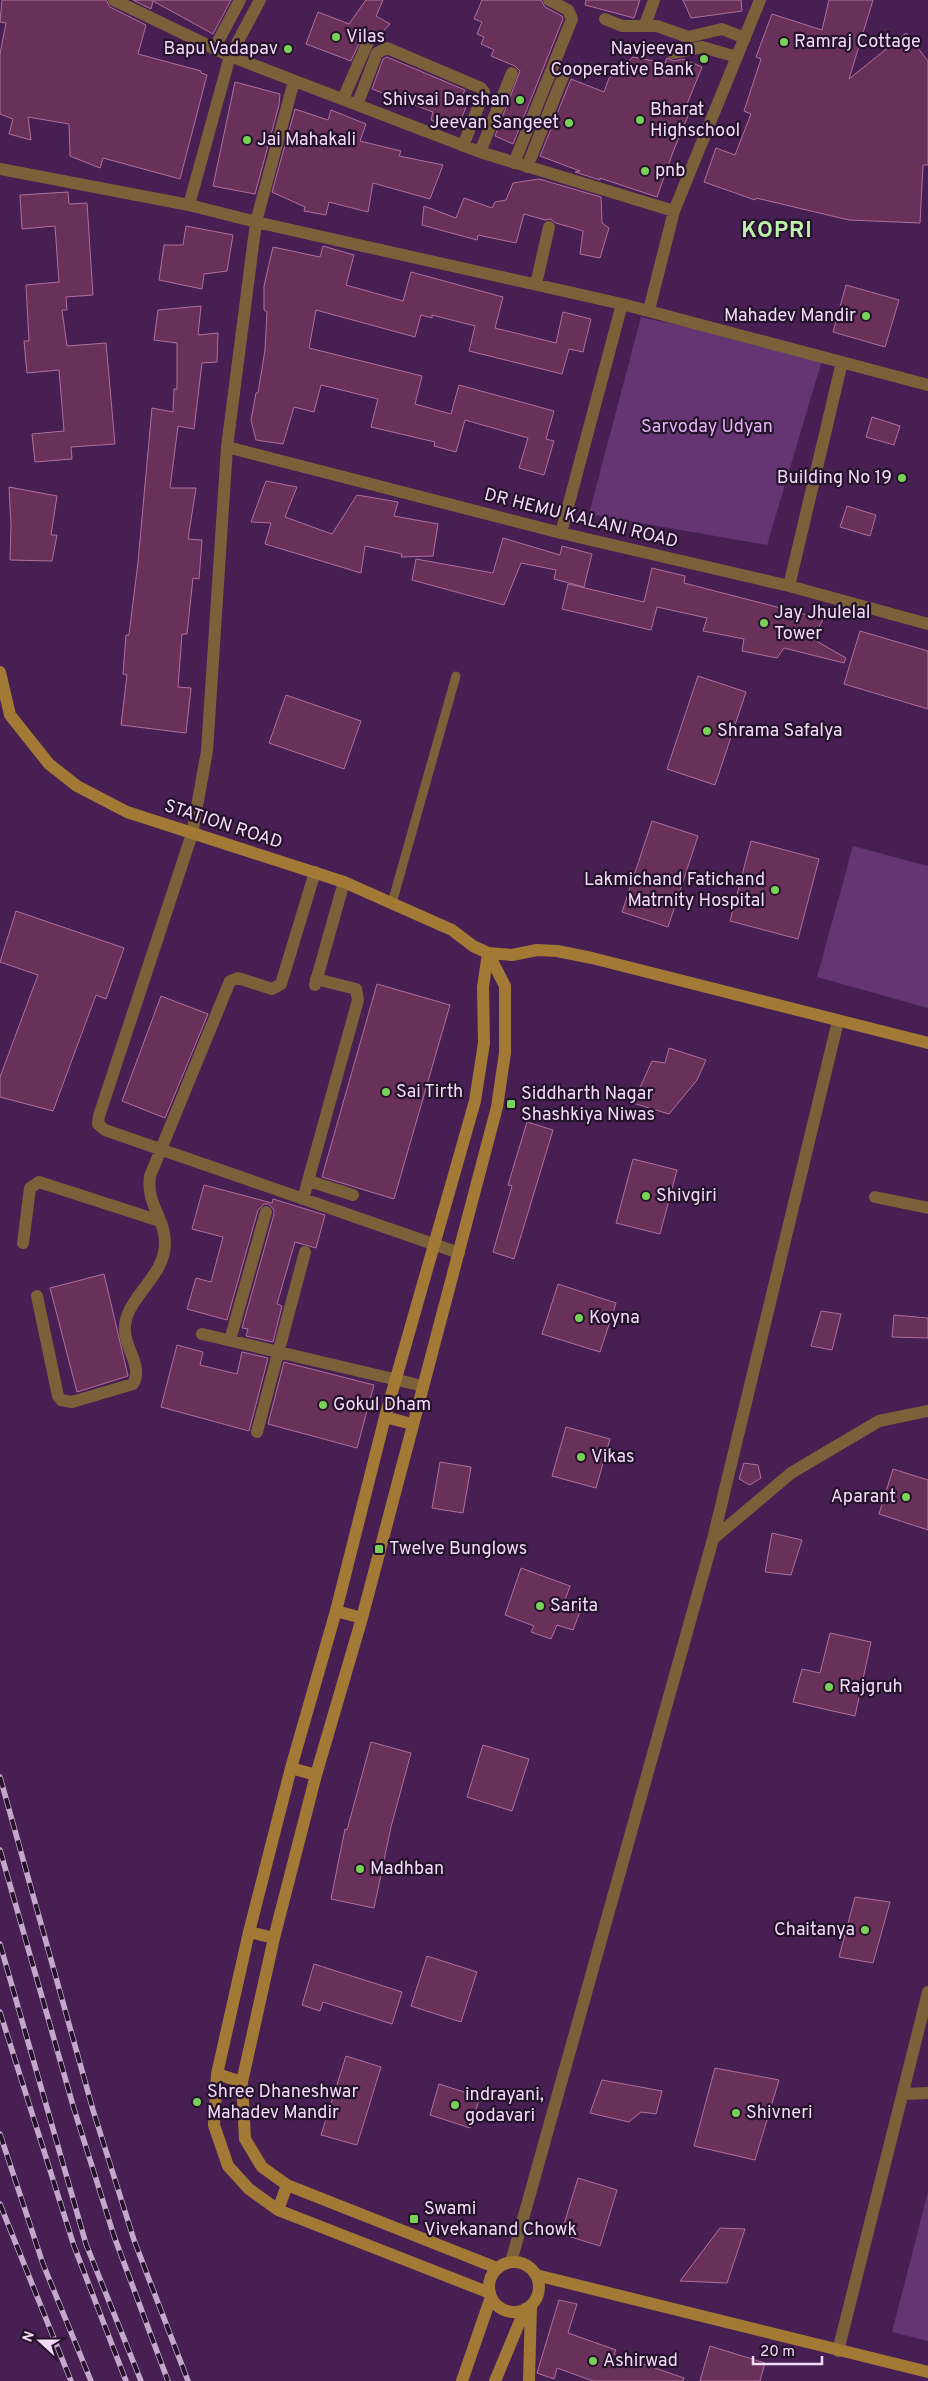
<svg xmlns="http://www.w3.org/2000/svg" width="928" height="2381" viewBox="0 0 928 2381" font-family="Overpass,sans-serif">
<rect width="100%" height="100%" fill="#471f53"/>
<!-- green -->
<path fill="#653573" d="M 641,317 L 823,357 L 767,545 L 589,514 Z
M 853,846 L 928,866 L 928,1008 L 817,977 Z
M 928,2192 L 928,2341 L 892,2332 Z"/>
<!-- building -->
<path fill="#69305a" stroke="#af709d" d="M 2,0 L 106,0 L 110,7 L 146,25 L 138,54 L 201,71 L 201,73 L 207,75 L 180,179 L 103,158 L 100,168 L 70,156 L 69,124 L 28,117 L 31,140 L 9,134 L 13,119 L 0,114 L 0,54 L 6,23 L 0,22 Z
M 133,0 L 231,0 L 213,34 L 153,1 L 151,9 Z
M 366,0 L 383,0 L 376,16 L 390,24 L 378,37 L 374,30 L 365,31 L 351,61 L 306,44 L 318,12 L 349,24 Z
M 482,0 L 541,0 L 545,7 L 562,16 L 563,19 L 513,144 L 495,136 L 520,71 L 515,66 L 491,56 L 494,50 L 481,44 L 484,37 L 477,34 L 482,22 L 474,19 Z
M 586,0 L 640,0 L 634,18 L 585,5 Z
M 683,0 L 741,0 L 742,11 L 691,18 Z
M 829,0 L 873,0 L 849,79 L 906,33 L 928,61 L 928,165 L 923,165 L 920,223 L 849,220 L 756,198 L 755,200 L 704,182 L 716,148 L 735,155 L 751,114 L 744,111 L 761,59 L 756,57 L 772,14 L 822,30 Z
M 387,57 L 465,90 L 463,94 L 470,97 L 457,130 L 431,120 L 433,112 L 372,89 L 383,59 Z
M 633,57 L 665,63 L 667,58 L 674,61 L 683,59 L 702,67 L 685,109 L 690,111 L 673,152 L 657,197 L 600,178 L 600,180 L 575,172 L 580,171 L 540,156 L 571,79 L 604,92 L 609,78 Z
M 235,82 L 280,94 L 279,105 L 255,194 L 213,186 Z
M 295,109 L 328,120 L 331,110 L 366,124 L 360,141 L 401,151 L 399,156 L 443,165 L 430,199 L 373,183 L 368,212 L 329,202 L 326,215 L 304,211 L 305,207 L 272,192 Z
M 539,179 L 601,197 L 602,223 L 609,228 L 600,258 L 580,254 L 583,231 L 556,223 L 550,219 L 545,220 L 524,214 L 516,243 L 478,235 L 477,240 L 422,225 L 424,206 L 456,218 L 464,198 L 492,208 L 495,202 L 506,200 L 513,183 Z
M 68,192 L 69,204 L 87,203 L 93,295 L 66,297 L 67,310 L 62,310 L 67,346 L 106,343 L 115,444 L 71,447 L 72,459 L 35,462 L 32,434 L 64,431 L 59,370 L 27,373 L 24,341 L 29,341 L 26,285 L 59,282 L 55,226 L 22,229 L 20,195 Z
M 186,226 L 233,235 L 227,271 L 204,274 L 202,289 L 159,280 L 164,245 L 183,245 Z
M 323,246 L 354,255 L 346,285 L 403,301 L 411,272 L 503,297 L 495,328 L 556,343 L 563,312 L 591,319 L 583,352 L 569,349 L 562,374 L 469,351 L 475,326 L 432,315 L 432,318 L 421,315 L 415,337 L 316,310 L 309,348 L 422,376 L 415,404 L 451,414 L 459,385 L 554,411 L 546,439 L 554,441 L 544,475 L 519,468 L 528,438 L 465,420 L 456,452 L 434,446 L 435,442 L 371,427 L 378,399 L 321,385 L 314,412 L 294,407 L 283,444 L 256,440 L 251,420 L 256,393 L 258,393 L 265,350 L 267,312 L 264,310 L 264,286 L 273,247 L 320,257 Z
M 846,285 L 899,300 L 885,347 L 833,332 Z
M 201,306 L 198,335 L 218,333 L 217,362 L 202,363 L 194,429 L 178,426 L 170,488 L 196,488 L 188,539 L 202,540 L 199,579 L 193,578 L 187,634 L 182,634 L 178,687 L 191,688 L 186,733 L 121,725 L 127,675 L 123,674 L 126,635 L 129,635 L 138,562 L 152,408 L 173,412 L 174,389 L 177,389 L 177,343 L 154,340 L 158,310 Z
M 872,417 L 900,426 L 894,445 L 866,437 Z
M 266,481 L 297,487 L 285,517 L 332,534 L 357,495 L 398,502 L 394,516 L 438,524 L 433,556 L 401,557 L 402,554 L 365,546 L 361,573 L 265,544 L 271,523 L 251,522 Z
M 9,487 L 57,496 L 51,535 L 57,535 L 52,561 L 10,560 L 11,525 Z
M 847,506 L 876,515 L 870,536 L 840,527 Z
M 503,538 L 560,555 L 562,546 L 592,554 L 584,587 L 554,579 L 556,570 L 521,563 L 504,605 L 412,580 L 416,559 L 493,573 Z
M 652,568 L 685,576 L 684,583 L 823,619 L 813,639 L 846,658 L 844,663 L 784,648 L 777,658 L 742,651 L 744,639 L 703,631 L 707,618 L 657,607 L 651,630 L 562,609 L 568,584 L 644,602 Z
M 860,631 L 928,651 L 928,709 L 844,684 Z
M 698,676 L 746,692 L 715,785 L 667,769 Z
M 286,695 L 361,721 L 344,769 L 269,743 Z
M 652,821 L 698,836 L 668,927 L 622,912 Z
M 751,841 L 819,859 L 798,939 L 730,921 Z
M 16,911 L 124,948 L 106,999 L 96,995 L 53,1111 L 0,1097 L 0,1077 L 38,975 L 0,962 Z
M 377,984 L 450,1005 L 394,1199 L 322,1177 Z
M 161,996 L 208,1014 L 165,1118 L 122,1101 Z
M 669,1048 L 706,1060 L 697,1080 L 669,1114 L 633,1103 L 652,1061 L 665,1063 Z
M 527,1122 L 553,1130 L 514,1259 L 493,1252 L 512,1186 L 508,1185 Z
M 633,1159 L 677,1170 L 660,1234 L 616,1223 Z
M 204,1185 L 272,1203 L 273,1199 L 325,1215 L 316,1248 L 295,1242 L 277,1304 L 282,1306 L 273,1342 L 246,1336 L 248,1329 L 242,1328 L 274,1214 L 274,1210 L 269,1204 L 264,1204 L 258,1210 L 227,1320 L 187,1309 L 196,1278 L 211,1282 L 223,1237 L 192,1229 Z
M 104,1274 L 128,1376 L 77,1392 L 50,1288 Z
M 558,1284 L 616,1303 L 600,1352 L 542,1334 Z
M 821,1311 L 841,1314 L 832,1350 L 811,1346 Z
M 894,1315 L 928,1318 L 928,1338 L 892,1337 Z
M 177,1345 L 203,1352 L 200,1365 L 237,1374 L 242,1352 L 268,1358 L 249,1431 L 161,1407 Z
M 284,1362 L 374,1385 L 357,1448 L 268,1424 Z
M 566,1427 L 610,1439 L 596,1488 L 552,1476 Z
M 440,1462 L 471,1467 L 463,1513 L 432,1508 Z
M 744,1463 L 758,1465 L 761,1478 L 750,1485 L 739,1479 Z
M 893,1469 L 928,1480 L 928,1530 L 879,1514 Z
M 772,1533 L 802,1540 L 791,1575 L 765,1572 Z
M 521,1568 L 570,1586 L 564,1603 L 581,1609 L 573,1630 L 557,1625 L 551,1639 L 531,1632 L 534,1626 L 505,1615 Z
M 830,1633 L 871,1642 L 855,1716 L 793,1702 L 802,1669 L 820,1673 Z
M 371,1742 L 411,1753 L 391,1827 L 374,1908 L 331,1899 L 345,1829 L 347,1830 Z
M 483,1745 L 529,1759 L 512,1811 L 467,1797 Z
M 855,1897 L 890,1902 L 873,1963 L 839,1957 Z
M 427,1956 L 477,1972 L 461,2022 L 411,2006 Z
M 314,1964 L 402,1992 L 392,2024 L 323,2002 L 320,2011 L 302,2005 Z
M 346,2056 L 381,2067 L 357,2145 L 321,2135 Z
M 715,2068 L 779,2080 L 755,2160 L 694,2146 Z
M 602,2080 L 662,2091 L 656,2114 L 641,2112 L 629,2122 L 590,2113 Z
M 439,2084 L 480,2097 L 470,2128 L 430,2115 Z
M 578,2178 L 617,2190 L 600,2246 L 561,2234 Z
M 720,2228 L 745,2229 L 727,2283 L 680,2281 Z
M 559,2300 L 577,2304 L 568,2333 L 616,2350 L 614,2354 L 684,2378 L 683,2381 L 593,2381 L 557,2368 L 554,2379 L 537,2373 Z
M 710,2346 L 765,2363 L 760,2381 L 700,2381 Z"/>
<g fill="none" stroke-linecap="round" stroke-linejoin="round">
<!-- lane -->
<path stroke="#7a6139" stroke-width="9" d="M 392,903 L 456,676"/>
<!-- street -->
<path stroke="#7a6139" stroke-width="12" d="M 114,0 L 230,56 L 480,152 L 674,211
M 605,19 L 622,26 L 657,26 L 688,37 L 722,29 L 745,38
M 645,25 L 654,0
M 214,49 L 240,0
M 673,53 L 702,47 L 737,57
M 294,81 L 256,222 L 227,447 L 207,751 L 192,834 L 99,1116 L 98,1124 L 105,1130 L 459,1253
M 343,99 L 370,37
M 357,105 L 377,53 L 387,48 L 481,88 L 484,92 L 463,146
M 480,152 L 512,73
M 514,163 L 572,19 L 568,10 L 549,0
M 527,167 L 564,74
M 0,169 L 189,205 L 256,222 L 622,304 L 928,385
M 189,205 L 230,56 L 260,0
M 536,284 L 549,227
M 649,310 L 674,211 L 760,0
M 227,447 L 561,533 L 789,586 L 928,624
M 561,533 L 622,304
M 789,586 L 842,362
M 315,985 L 344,882
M 309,1181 L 353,1195
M 875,1197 L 928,1208
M 303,1199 L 358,1000 L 356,989 L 316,979
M 23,1243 L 30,1188 L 39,1182 L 160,1221
M 37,1296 L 58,1396 L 61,1400 L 72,1402 L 133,1384 C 143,1367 126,1350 125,1332 C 122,1299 165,1279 165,1243 C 165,1217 146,1205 150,1176 L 230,981 L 238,978 L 272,989 L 281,984 L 315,872
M 202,1334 L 423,1386
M 230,1340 L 266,1212
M 257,1432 L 305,1252
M 713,1539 L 791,1473 L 879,1421 L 928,1411
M 903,2094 L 928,2093
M 511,2262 L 713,1539 L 838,1021
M 838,2351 L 928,1992"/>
<!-- secondary -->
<path stroke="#a27935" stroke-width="12" d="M 0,672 L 10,715 L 49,764 L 77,786 L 127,812 L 344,882 L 452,930 L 473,946 L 488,953 L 512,955 L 537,950 L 557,951 L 592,958 L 928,1043
M 488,953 L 483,987 L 484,1043 L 475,1101 L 385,1417 L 336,1611 L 291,1768 L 249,1932 L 217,2074 L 214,2125 L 228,2166 L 249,2189 L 278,2210 L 490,2293
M 488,953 L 505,986 L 505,1053 L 497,1107 L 362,1618 L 316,1775 L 274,1938 L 242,2082 L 245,2139 L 262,2167 L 287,2185 L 497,2268
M 385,1417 L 412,1424
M 336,1611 L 362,1618
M 291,1768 L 316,1775
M 249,1932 L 274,1938
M 217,2074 L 242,2082
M 278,2210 L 287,2185
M489 2287a25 25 0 1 1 50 0a25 25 0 1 1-50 0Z
M 536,2275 L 928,2372
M 462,2381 L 491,2297
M 495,2381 L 525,2309
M 529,2381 L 531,2305"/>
<defs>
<path id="rail" d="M 0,1777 L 93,2110 L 134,2240 L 188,2381
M 0,1850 L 74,2109 L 114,2236 L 168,2381
M 0,1944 L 86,2244 L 141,2381
M 0,2012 L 74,2246 L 126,2381
M 0,2134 L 43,2264 L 91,2381
M 0,2204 L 71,2381"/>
</defs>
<!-- rail casing -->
<use href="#rail" stroke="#c4a8cc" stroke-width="5.5"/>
<!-- rail -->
<use href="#rail" stroke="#24132a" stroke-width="4" stroke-dasharray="11" stroke-linecap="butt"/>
</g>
<!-- markers -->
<g fill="#78d158" stroke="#24132a" stroke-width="2">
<circle cx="336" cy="37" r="5"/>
<circle cx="784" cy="42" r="5"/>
<circle cx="288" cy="49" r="5"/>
<circle cx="704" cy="59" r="5"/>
<circle cx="520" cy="100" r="5"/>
<circle cx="640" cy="120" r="5"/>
<circle cx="569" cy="123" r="5"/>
<circle cx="247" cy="140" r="5"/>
<circle cx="645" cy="171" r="5"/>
<circle cx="866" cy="316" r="5"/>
<circle cx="902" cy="478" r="5"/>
<circle cx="764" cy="623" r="5"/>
<circle cx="707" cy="731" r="5"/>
<circle cx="775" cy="890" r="5"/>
<circle cx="386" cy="1092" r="5"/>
<rect x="506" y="1099" width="10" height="10" rx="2.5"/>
<circle cx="646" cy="1196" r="5"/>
<circle cx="579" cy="1318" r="5"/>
<circle cx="323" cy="1405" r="5"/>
<circle cx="581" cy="1457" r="5"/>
<circle cx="906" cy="1497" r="5"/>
<rect x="374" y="1544" width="10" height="10" rx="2.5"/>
<circle cx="540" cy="1606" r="5"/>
<circle cx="829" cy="1687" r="5"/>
<circle cx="360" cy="1869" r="5"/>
<circle cx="865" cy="1930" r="5"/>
<circle cx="197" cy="2102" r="5"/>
<circle cx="455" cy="2105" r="5"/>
<circle cx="736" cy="2113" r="5"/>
<rect x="409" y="2214" width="10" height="10" rx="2.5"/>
<circle cx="593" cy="2361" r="5"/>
</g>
<g text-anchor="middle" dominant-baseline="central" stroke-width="4.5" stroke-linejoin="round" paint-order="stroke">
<!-- poi labels -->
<g font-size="18" fill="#f2daf9" stroke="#24132a" text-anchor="start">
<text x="346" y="37">Vilas</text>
<text x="794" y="42">Ramraj Cottage</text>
<text x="278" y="49" text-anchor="end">Bapu Vadapav</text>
<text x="694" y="49" text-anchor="end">Navjeevan<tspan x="694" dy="21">Cooperative Bank</tspan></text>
<text x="510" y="100" text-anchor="end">Shivsai Darshan</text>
<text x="650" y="110">Bharat<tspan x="650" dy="21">Highschool</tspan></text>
<text x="559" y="123" text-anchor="end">Jeevan Sangeet</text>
<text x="257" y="140">Jai Mahakali</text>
<text x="655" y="171">pnb</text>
<text x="856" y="316" text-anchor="end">Mahadev Mandir</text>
<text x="892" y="478" text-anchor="end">Building No 19</text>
<text x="774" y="613">Jay Jhulelal<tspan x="774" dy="21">Tower</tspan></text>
<text x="717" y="731">Shrama Safalya</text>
<text x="765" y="880" text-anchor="end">Lakmichand Fatichand<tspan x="765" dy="21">Matrnity Hospital</tspan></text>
<text x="396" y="1092">Sai Tirth</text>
<text x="521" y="1094">Siddharth Nagar<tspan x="521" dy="21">Shashkiya Niwas</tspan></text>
<text x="656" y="1196">Shivgiri</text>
<text x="589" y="1318">Koyna</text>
<text x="333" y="1405">Gokul Dham</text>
<text x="591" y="1457">Vikas</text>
<text x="896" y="1497" text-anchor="end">Aparant</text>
<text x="389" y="1549">Twelve Bunglows</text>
<text x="550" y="1606">Sarita</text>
<text x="839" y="1687">Rajgruh</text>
<text x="370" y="1869">Madhban</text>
<text x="855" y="1930" text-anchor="end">Chaitanya</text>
<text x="207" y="2092">Shree Dhaneshwar<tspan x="207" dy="21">Mahadev Mandir</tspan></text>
<text x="465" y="2095">indrayani,<tspan x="465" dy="21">godavari</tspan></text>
<text x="746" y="2113">Shivneri</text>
<text x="424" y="2209">Swami<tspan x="424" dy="21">Vivekanand Chowk</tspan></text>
<text x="603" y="2361">Ashirwad</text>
</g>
<!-- park labels -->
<g font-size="18" fill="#e6b3f6" stroke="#24132a">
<text x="707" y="427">Sarvoday Udyan</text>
</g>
<!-- street labels -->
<g font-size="18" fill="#f2daf9" stroke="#24132a">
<text transform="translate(581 519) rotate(14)">DR HEMU KALANI ROAD</text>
<text transform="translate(223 825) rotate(18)">STATION ROAD</text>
</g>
<!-- district labels -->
<g font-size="22" font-weight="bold" letter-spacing="1" fill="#bff0af" stroke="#24132a">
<text x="777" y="231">KOPRI</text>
</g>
</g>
<!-- north arrow -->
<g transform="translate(40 2341) rotate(291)" stroke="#24132a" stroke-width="4" paint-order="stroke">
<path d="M0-4L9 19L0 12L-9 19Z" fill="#f2daf9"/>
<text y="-8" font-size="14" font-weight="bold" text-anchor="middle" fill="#f2daf9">N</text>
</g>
<!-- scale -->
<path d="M753 2356v8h69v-8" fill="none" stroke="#f2daf9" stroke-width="2.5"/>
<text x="760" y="2356" font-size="15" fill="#f2daf9" stroke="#24132a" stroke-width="4" paint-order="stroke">20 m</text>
</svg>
